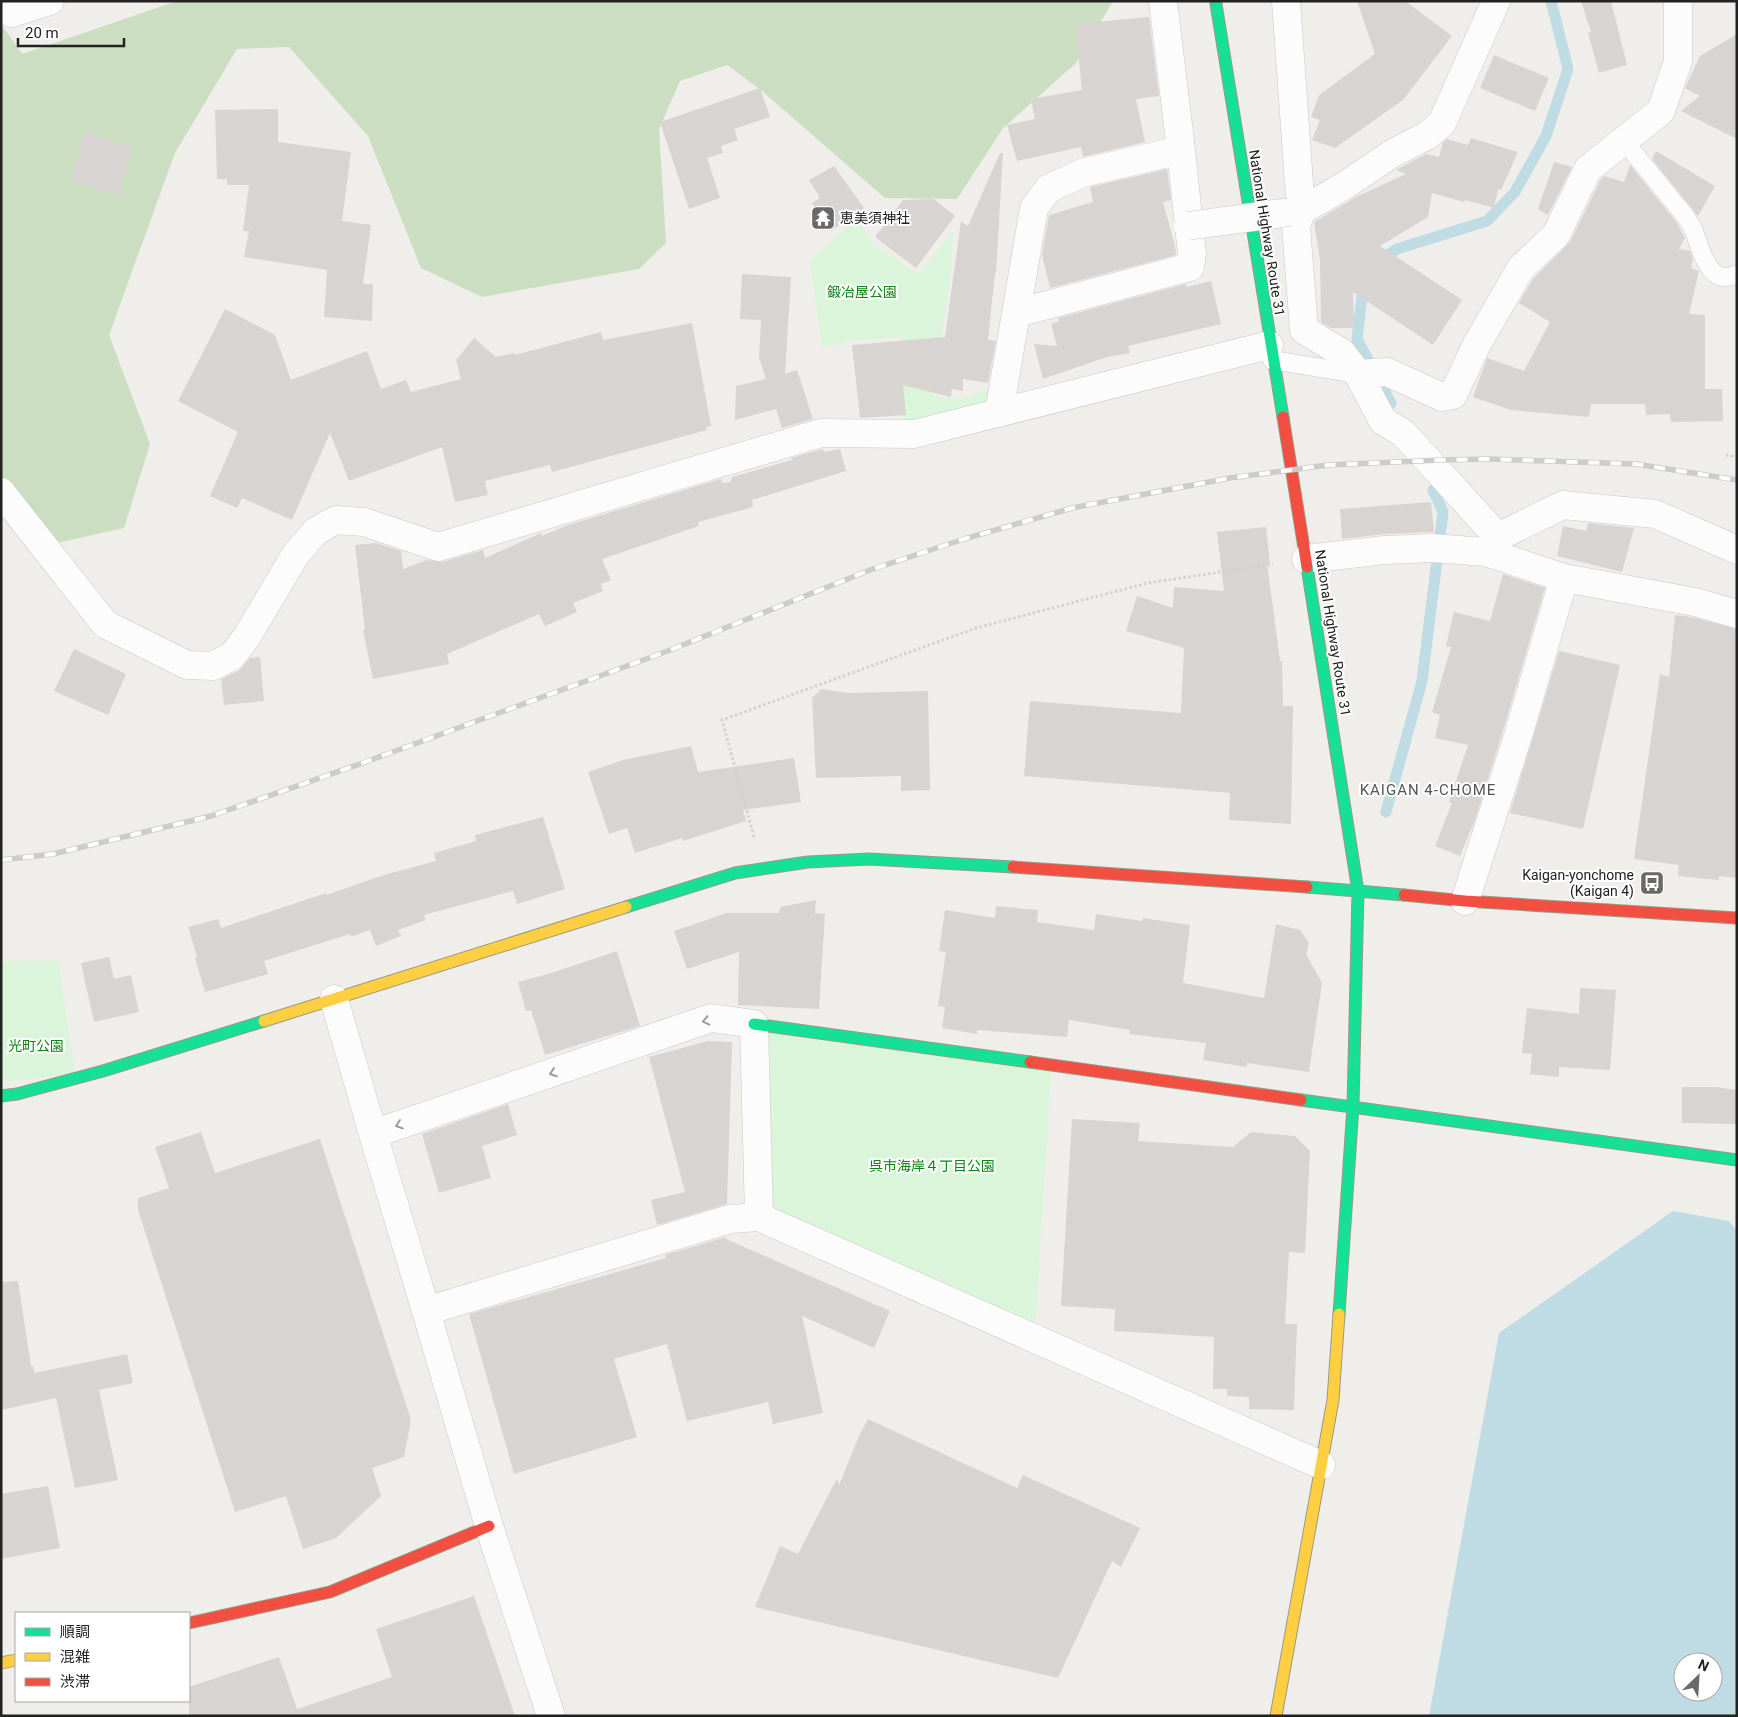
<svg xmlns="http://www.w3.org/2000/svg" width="1738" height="1717" viewBox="0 0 1738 1717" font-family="Roboto,'Noto Sans JP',sans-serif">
<rect width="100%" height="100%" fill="#f0eeeb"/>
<!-- forest -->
<path fill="#cbdec1" d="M 177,1 L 1113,1 L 1076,63 L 1003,128 L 957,199 L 885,198 L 762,91 L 727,65 L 680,81 L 659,129 L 666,243 L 639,269 L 482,297 L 421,268 L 368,136 L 289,47 L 237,49 L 175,153 L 109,335 L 150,444 L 124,528 L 57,543 L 1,481 L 1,24 L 22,54 Z"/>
<!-- park -->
<path fill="#daf5da" d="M 857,219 L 872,243 L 918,275 L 953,231 L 952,261 L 933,396 L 960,399 L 997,388 L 996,408 L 904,429 L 902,337 L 850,340 L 843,343 L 822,347 L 810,260 Z
M 1,961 L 58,961 L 75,1074 L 1,1082 Z
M 759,1030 L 1051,1069 L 1035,1333 L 764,1213 Z"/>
<!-- water -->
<path fill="#bfdbe3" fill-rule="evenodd" d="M 1673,1211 L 1729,1221 L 1737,1231 L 1737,1716 L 1429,1716 L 1499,1333 ZM 1683,1662 L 1713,1662 L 1713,1692 L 1683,1692 Z"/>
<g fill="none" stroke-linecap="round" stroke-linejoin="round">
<!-- stream -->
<path stroke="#bfdbe3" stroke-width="11" d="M 1378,261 L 1397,249 L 1487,221 L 1515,192 L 1546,136 L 1568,69 L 1551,1
M 1365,283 L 1363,288 L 1357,339 L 1391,403
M 1386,812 L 1422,681 L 1443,512 L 1433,490"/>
</g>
<!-- building -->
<path fill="#d7d4d2" d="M 1357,1 L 1405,1 L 1452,36 L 1403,100 L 1335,148 L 1312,140 L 1320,120 L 1311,117 L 1319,95 L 1375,54 Z
M 1581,1 L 1611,1 L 1627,65 L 1599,73 L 1588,33 L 1591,32 Z
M 1149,17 L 1159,96 L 1136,99 L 1145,142 L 1083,157 L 1081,147 L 1017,161 L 1007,125 L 1035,119 L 1031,99 L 1082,90 L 1075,24 Z
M 1737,34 L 1737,139 L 1681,111 L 1700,96 L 1685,88 L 1700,56 Z
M 1494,55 L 1549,78 L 1535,111 L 1480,88 Z
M 760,88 L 770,117 L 734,129 L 738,140 L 721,146 L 723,153 L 707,158 L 720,198 L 689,209 L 660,122 Z
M 278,109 L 278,142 L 351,152 L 342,221 L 371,225 L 363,284 L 373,284 L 372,321 L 324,317 L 327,270 L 244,257 L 249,231 L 243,231 L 249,185 L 227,185 L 227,179 L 217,179 L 215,110 Z
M 85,132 L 133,147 L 118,196 L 70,180 Z
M 1471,138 L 1518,152 L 1501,190 L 1498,189 L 1494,208 L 1465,200 L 1464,202 L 1432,193 L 1428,217 L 1380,246 L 1462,300 L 1433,345 L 1353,292 L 1354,328 L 1331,328 L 1321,322 L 1320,259 L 1314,222 L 1358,196 L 1406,174 L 1396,170 L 1426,154 L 1439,157 L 1443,142 L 1447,139 L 1468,145 Z
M 1656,151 L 1715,186 L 1698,216 L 1652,159 Z
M 1000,153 L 1003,153 L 996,273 L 995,273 L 988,340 L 996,341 L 988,383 L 963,379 L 963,391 L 952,389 L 951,397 L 903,385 L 906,415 L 860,418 L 852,345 L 945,337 L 961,221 L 968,226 Z
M 1554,162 L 1572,167 L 1548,215 L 1538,209 Z
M 1630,165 L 1677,223 L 1685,238 L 1679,249 L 1690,251 L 1693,259 L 1691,268 L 1699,271 L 1689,314 L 1705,315 L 1705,389 L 1722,389 L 1723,421 L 1671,422 L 1670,414 L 1646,415 L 1645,404 L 1591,404 L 1589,417 L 1511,410 L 1473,397 L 1487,358 L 1524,371 L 1550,322 L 1519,303 L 1533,279 L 1570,242 L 1601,179 L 1604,176 L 1624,182 Z
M 834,166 L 864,208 L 831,231 L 812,203 L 820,198 L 809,180 Z
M 1167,169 L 1171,200 L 1163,202 L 1175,246 L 1176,255 L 1050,288 L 1042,255 L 1049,215 L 1093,202 L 1090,187 Z
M 934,199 L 955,216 L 916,268 L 875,237 L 903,200 Z
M 742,274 L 791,277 L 785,374 L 797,370 L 813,419 L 782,428 L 776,409 L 735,420 L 736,386 L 766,379 L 759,358 L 761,320 L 740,319 Z
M 1211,281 L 1221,324 L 1128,346 L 1130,353 L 1107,357 L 1043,379 L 1034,344 L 1057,346 L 1051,324 L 1059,321 L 1058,318 L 1186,284 L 1187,287 Z
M 225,309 L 275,335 L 291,380 L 367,351 L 381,389 L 406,380 L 411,392 L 461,379 L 456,360 L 474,338 L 496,357 L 514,353 L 515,355 L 601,332 L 603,340 L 692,323 L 711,426 L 706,427 L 707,430 L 552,472 L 550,465 L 485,481 L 488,495 L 455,502 L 442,447 L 349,481 L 330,433 L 292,520 L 242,498 L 237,508 L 210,496 L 238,432 L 178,401 Z
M 823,449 L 824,452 L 840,449 L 846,471 L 752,500 L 753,507 L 698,522 L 699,526 L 602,559 L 611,580 L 601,584 L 603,591 L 573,603 L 577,612 L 545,626 L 539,614 L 447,654 L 449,664 L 373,679 L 363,630 L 365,629 L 355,545 L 376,543 L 401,551 L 403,569 L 427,560 L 442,562 L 483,550 L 485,558 L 541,533 L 542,536 L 568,525 L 721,479 L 722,483 L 731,482 L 732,477 L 792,460 L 791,458 Z
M 1431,502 L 1434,532 L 1384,534 L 1342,539 L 1340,509 Z
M 1588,523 L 1634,528 L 1622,572 L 1557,556 L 1563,526 L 1586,531 Z
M 1266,527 L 1270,563 L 1267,563 L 1280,661 L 1282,661 L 1283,706 L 1293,706 L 1291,824 L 1229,820 L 1230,793 L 1024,776 L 1030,701 L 1181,713 L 1184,648 L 1126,631 L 1137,596 L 1173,608 L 1174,587 L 1224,591 L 1217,532 Z
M 1503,574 L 1545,588 L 1503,731 L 1475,820 L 1460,856 L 1435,846 L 1452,803 L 1449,802 L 1468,745 L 1435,738 L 1440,715 L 1432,712 L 1451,647 L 1446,646 L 1454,612 L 1490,621 Z
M 1675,615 L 1691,617 L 1737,629 L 1737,878 L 1719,876 L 1719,880 L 1678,876 L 1679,865 L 1634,859 L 1660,674 L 1669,677 Z
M 74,649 L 126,674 L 108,715 L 54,691 Z
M 1559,651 L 1620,665 L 1583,829 L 1510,813 Z
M 260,657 L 264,701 L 224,705 L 221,679 L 240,670 L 250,658 Z
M 821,689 L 848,693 L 928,691 L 930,790 L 901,791 L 901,776 L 816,778 L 812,698 Z
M 691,746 L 698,772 L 794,758 L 801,802 L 743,810 L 746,821 L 683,841 L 682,838 L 635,853 L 627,828 L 609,834 L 588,772 L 623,760 Z
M 543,817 L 565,889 L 517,904 L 513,891 L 424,915 L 426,920 L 398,930 L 401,936 L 376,946 L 370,930 L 351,937 L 350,934 L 264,961 L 268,974 L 205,992 L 195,958 L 197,957 L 188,927 L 218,919 L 221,928 L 326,893 L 326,895 L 384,875 L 436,861 L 434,853 L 476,841 L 475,835 Z
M 816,900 L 815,913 L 825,914 L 819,1009 L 738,1005 L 739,952 L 687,969 L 674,931 L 727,913 L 779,913 L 780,907 Z
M 996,906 L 1038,910 L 1037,922 L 1094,930 L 1096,914 L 1142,921 L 1143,918 L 1190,925 L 1183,983 L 1264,998 L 1276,924 L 1300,930 L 1309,943 L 1306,954 L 1322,983 L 1309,1072 L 1247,1063 L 1247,1067 L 1203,1060 L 1206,1043 L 1129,1034 L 1130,1030 L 1069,1020 L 1067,1037 L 977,1030 L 977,1034 L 942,1028 L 945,1007 L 938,1006 L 946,952 L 939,951 L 945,910 L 995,918 Z
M 617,951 L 640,1026 L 545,1055 L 531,1010 L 526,1011 L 518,982 L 548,974 Z
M 109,957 L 114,979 L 131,975 L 139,1012 L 94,1022 L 81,963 Z
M 1580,988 L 1616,990 L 1610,1070 L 1559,1067 L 1559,1077 L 1530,1074 L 1532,1054 L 1522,1053 L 1527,1008 L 1579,1014 Z
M 708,1041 L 732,1042 L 727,1204 L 657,1225 L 651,1200 L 685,1192 L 649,1057 Z
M 1682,1087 L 1716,1087 L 1737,1090 L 1737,1124 L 1682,1123 Z
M 508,1104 L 517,1135 L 482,1146 L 491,1178 L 439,1193 L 422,1134 Z
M 1072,1119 L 1140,1123 L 1138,1141 L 1233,1147 L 1251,1132 L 1295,1136 L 1310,1151 L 1305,1253 L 1289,1252 L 1285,1324 L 1297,1324 L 1294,1410 L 1249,1409 L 1249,1397 L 1227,1396 L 1227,1389 L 1213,1389 L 1214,1337 L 1114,1331 L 1115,1309 L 1061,1306 Z
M 201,1132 L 215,1173 L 320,1139 L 411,1420 L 404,1457 L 372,1468 L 381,1496 L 336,1538 L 303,1549 L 286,1496 L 235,1512 L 138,1210 L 138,1198 L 169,1188 L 155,1147 Z
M 726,1237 L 726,1239 L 890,1311 L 874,1348 L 802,1316 L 823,1413 L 773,1424 L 768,1402 L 687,1421 L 667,1344 L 614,1359 L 637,1437 L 514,1474 L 469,1314 L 666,1258 L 665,1255 Z
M 18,1281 L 31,1366 L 33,1366 L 34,1373 L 127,1354 L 133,1383 L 99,1390 L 118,1480 L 75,1488 L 56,1398 L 1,1410 L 1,1282 Z
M 868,1419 L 1017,1488 L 1023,1475 L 1140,1528 L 1121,1567 L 1112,1561 L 1058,1678 L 755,1607 L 780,1546 L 798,1554 L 837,1478 L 839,1485 L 859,1436 Z
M 48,1486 L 60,1548 L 1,1559 L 1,1494 Z
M 474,1596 L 515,1716 L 189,1716 L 189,1687 L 279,1657 L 297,1709 L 392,1677 L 376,1629 Z"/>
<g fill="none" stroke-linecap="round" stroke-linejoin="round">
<defs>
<path id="lane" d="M 1624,141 L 1686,217 C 1689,222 1692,226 1694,231 C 1701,250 1709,288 1737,274
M 1272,360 L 1358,374"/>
<path id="street" d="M 1,1 L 12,13 L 50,1
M 1163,1 L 1181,150
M 1286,1 L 1301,211 L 1344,186 L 1393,153 L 1428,135 L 1442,123 L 1496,1
M 1290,212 L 1301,211 L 1296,226 L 1304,330 L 1342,353 L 1358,374 L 1387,372 L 1442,397 L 1453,395 L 1476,346 L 1521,268 L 1556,235 L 1588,169 L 1661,111 L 1678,61 L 1678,1
M 1358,374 L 1383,421 L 1403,433 L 1498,537
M 999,413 L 1034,208 L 1048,189 L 1082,173 L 1181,150 L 1192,254 L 1190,267 L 1017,313
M 1,492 L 105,624 L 187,665 L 213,666 L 232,656 L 246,638 L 296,554 L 316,531 L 336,520 L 364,522 L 438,547 L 821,433 L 914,434 L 1269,345
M 1486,552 L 1498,537 L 1563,505 L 1655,514 L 1737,550
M 1306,559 L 1385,550 L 1432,548 L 1486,552 L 1564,578 L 1695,602 L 1737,614
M 1465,901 L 1518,736 L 1564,578
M 334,999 L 373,1134 L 426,1311 L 489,1526 L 551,1716
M 373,1134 L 711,1018 L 754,1024 L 759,1217
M 426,1311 L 730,1219 L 759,1217 L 1321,1465"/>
<path id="fast" d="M 1216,4 L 1283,417
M 1307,567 L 1358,891 L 1404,895
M 1307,887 L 1358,891 L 1353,1106 L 1339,1314
M 626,907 L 735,873 L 808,862 L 869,859 L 1013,867
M 754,1024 L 1030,1062
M 1,1096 L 17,1094 L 103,1071 L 264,1021
M 1301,1100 L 1737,1160"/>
<path id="slow" d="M 264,1021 L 626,907
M 1,1663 L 16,1660
M 1276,1716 L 1333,1400 L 1339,1314"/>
<path id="jam" d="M 1283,417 L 1307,567
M 1013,867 L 1307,887
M 1404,895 L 1465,901 L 1737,918
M 1030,1062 L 1301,1100
M 189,1623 L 330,1592 L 489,1526"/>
</defs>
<!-- lane casing -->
<use href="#lane" stroke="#c9c8c7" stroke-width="19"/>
<!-- street casing -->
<use href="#street" stroke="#c9c8c7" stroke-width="29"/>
<!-- fast casing -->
<use href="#fast" stroke="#999a82" stroke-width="13"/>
<!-- slow casing -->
<use href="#slow" stroke="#999a82" stroke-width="13"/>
<!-- jam casing -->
<use href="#jam" stroke="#999a82" stroke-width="13"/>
<!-- path -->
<path stroke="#dccecd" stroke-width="3" stroke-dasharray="2.5 2.5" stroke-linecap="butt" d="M 1726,455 L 1737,457
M 754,837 L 722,720 L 976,628 L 1148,583 L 1273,564"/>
<!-- lane -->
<use href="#lane" stroke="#fdfcfc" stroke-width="18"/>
<!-- street -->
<use href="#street" stroke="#fdfcfc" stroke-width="28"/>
<!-- fast -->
<use href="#fast" stroke="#16e098" stroke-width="11"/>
<!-- slow -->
<use href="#slow" stroke="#ffcf43" stroke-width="11"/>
<!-- jam -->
<use href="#jam" stroke="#f24e42" stroke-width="11"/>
<defs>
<path id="rail" d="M 1,860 L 53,854 L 211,816 L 357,765 L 665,652 L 870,570 L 964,539 L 1072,508 L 1230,478 L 1328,465 L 1441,460 L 1489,459 L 1636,464 L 1737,480"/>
</defs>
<!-- rail casing -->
<use href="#rail" stroke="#ccc" stroke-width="5.5"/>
<!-- rail -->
<use href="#rail" stroke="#fff" stroke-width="4" stroke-dasharray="11" stroke-linecap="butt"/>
<defs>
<path id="street-bridge" d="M 1188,226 L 1290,212"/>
</defs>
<!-- street-bridge casing -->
<use href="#street-bridge" stroke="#c9c8c7" stroke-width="29" stroke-linecap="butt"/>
<!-- street-bridge -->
<use href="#street-bridge" stroke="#fdfcfc" stroke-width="28"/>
</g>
<!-- one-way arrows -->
<defs><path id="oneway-chevron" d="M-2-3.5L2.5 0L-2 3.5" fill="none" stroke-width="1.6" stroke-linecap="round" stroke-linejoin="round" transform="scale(1.25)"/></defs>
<g stroke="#9a9a9a">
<use href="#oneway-chevron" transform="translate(706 1021) rotate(167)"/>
<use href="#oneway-chevron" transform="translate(553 1073) rotate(161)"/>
<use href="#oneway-chevron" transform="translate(399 1125) rotate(161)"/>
</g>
<!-- icons -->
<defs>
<symbol id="temple-square" viewBox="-11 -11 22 22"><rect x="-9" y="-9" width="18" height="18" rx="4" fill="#6a6968" stroke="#fff"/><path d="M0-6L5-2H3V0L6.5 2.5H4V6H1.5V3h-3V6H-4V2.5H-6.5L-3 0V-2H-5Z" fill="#fff"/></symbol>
<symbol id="bus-square" viewBox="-11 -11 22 22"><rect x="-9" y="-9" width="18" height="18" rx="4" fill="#6a6968" stroke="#fff"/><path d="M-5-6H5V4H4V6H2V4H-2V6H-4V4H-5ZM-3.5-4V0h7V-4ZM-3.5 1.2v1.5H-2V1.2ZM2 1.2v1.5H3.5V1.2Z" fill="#fff"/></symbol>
</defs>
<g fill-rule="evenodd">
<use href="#temple-square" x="809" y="204" width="28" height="28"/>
<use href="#bus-square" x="1638" y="869" width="28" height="28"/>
</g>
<g text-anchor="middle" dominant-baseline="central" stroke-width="4" stroke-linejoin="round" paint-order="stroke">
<!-- poi labels -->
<g font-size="14" fill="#222" stroke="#fff" text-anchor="start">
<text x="840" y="218">恵美須神社</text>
<text x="1634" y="875" text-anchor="end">Kaigan-yonchome<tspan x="1634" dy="16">(Kaigan 4)</tspan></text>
</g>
<!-- street labels -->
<g font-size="14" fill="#222" stroke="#fff">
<text transform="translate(1267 233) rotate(81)">National Highway Route 31</text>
<text transform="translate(1333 633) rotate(81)">National Highway Route 31</text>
</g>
<!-- park labels -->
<g font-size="14" fill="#0c8416" stroke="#fff">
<text x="862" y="292">鍛冶屋公園</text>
<text x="36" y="1046">光町公園</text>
<text x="932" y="1166">呉市海岸４丁目公園</text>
</g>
<!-- neighbourhood labels -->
<g font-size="15" letter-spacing="1" fill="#555" stroke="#fff">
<text x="1428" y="790">KAIGAN 4-CHOME</text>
</g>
</g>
<!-- border -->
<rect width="1738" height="1717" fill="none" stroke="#222222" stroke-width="5"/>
<!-- legend -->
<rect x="15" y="1612" width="175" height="90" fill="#ffffff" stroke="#a7a7a7"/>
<rect x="25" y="1628" width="25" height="8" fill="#16e098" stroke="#a7a7a7"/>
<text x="60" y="1637" font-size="15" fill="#222222">順調</text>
<rect x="25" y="1653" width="25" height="8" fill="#ffcf43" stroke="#a7a7a7"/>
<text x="60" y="1662" font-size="15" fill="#222222">混雑</text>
<rect x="25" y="1678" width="25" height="8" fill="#f24e42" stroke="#a7a7a7"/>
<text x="60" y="1687" font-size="15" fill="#222222">渋滞</text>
<!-- north arrow -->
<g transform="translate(1698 1677) rotate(25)"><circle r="24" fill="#ffffff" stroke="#a7a7a7"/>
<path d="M0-4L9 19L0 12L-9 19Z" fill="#6a6968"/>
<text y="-8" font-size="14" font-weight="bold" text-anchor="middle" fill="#222222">N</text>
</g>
<!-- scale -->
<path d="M18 38v8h106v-8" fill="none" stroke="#222222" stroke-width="2.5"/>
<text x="25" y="38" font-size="15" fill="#222222" stroke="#ffffff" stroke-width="4" paint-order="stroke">20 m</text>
</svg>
